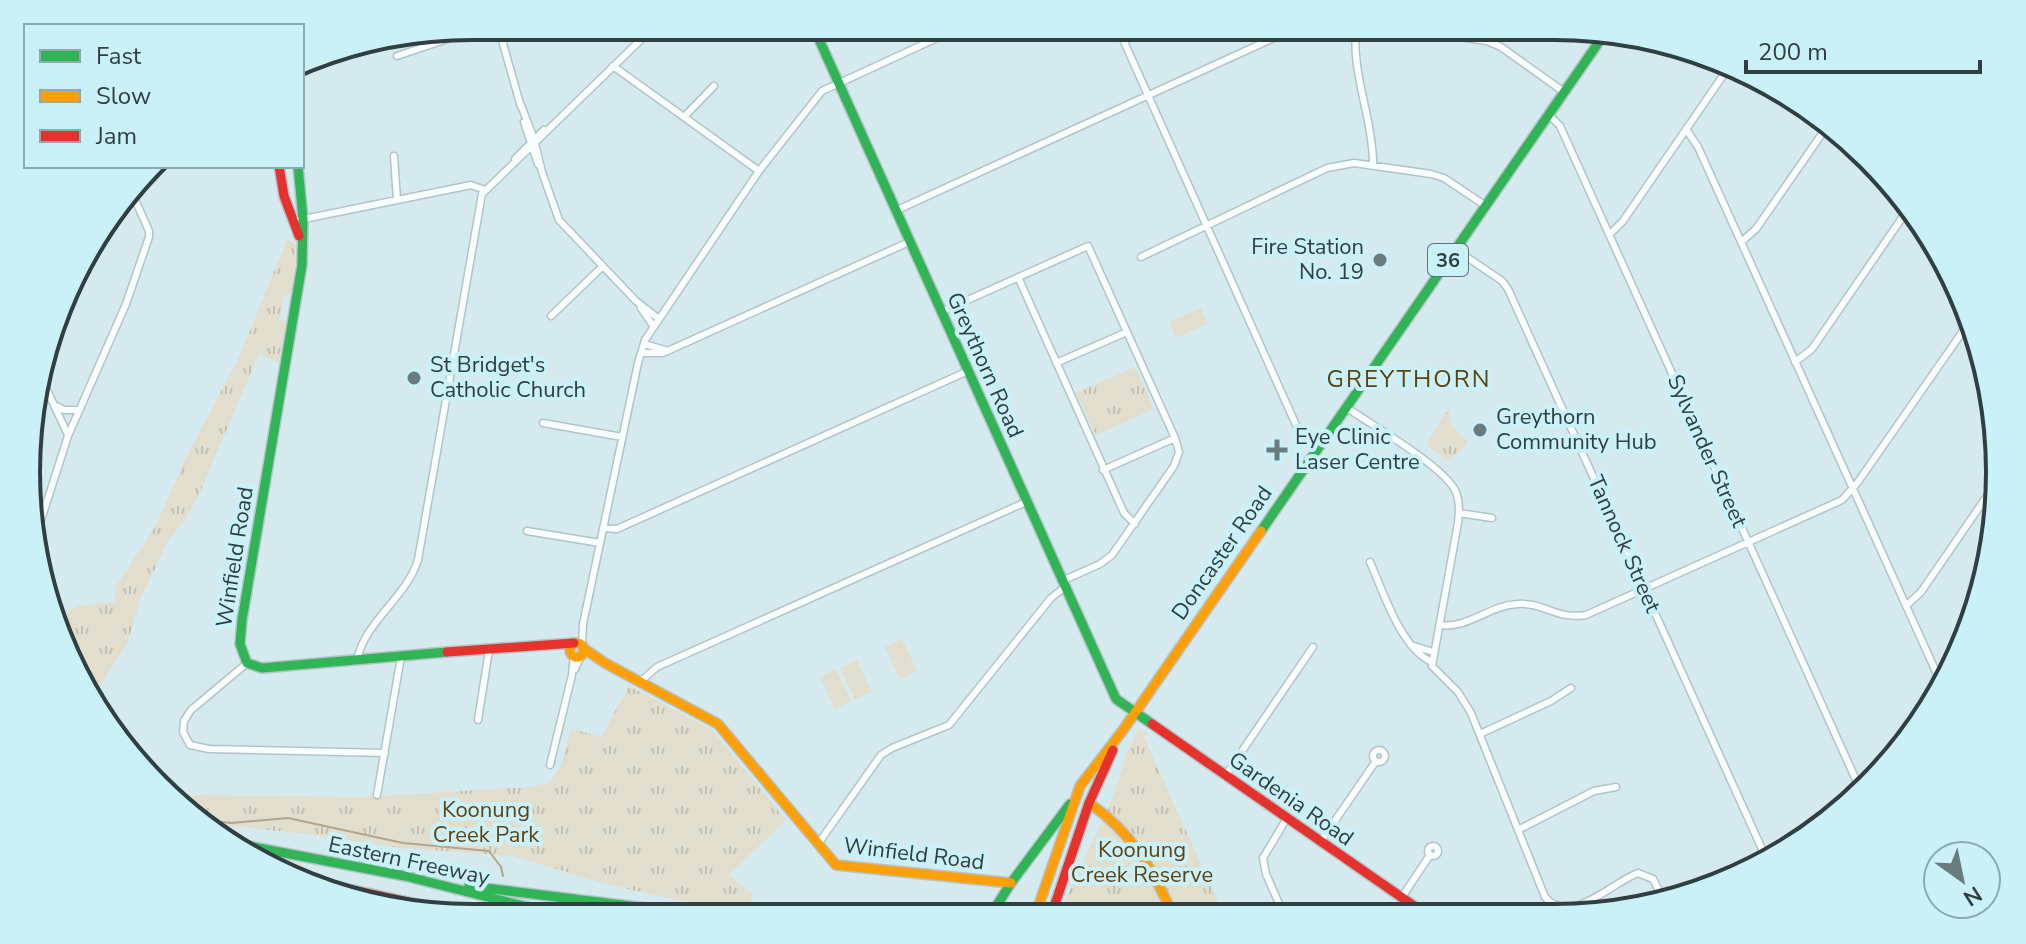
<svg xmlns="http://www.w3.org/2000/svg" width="2026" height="944" viewBox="0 0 2026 944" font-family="'Nunito Sans',sans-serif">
<defs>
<pattern id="park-tufts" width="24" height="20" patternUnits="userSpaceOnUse" patternTransform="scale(2)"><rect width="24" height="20" fill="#e2dece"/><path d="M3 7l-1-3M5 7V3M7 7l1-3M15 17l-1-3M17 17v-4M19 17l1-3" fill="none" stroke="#c2c0b2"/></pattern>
</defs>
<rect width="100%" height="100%" fill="#d4eaee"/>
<!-- grass -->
<path fill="#e2dece" d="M 1201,308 L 1208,324 L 1176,338 L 1169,322 Z
M 902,639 L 917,671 L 900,679 L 885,647 Z
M 857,660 L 872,692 L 855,700 L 840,668 Z
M 836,669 L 851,701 L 835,709 L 820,677 Z"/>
<!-- park -->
<path fill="url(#park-tufts)" d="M 287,240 L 295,243 L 296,261 L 291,295 L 284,295 L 280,318 L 286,324 L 279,363 L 259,354 L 197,499 L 184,521 L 168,541 L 140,600 L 127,644 L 103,681 L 93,704 L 86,695 L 59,615 L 79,606 L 115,602 L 116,586 L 155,527 L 186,458 L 240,355 Z
M 1135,367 L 1154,409 L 1096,435 L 1076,393 Z
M 1448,409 L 1452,426 L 1468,443 L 1449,462 L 1430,448 L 1427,443 Z
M 629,686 L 711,729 L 786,820 L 729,875 L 753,895 L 747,908 L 676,900 L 606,884 L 512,856 L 401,848 L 307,834 L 203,823 L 178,807 L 165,792 L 186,795 L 367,797 L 527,787 L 549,783 L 561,766 L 571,728 L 601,737 Z
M 1139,728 L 1148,733 L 1144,737 L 1224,915 L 1058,916 L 1112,800 L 1127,753 Z"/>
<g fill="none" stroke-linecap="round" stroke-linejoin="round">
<!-- stream -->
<path stroke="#b3a58c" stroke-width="2" d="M 197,819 L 231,823 L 288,818 L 403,843 L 489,851 L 501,867 L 503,876"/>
<defs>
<path id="street" d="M 498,26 L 521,107
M 1117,26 L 1301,436 L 1316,450
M 1356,26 C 1351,74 1373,118 1373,165
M 1382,26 L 1487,41 L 1501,47 L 1564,92
M 397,56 L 486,26
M 613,66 L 759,171
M 521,105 L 534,139 L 542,172 L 559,220 L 636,301 L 659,319
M 1548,114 L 1560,126 L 1861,791
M 684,117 L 714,86
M 524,122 L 538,164
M 1686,129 L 1698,147 L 1942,685
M 394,156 L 397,200
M 515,159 L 544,130
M 895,211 L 1300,26
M 294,221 L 471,185 L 485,190
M 1609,235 L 1623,221 L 1731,64
M 1741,242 L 1756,229 L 1826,128
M 1455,249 L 1502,281 L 1508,289 L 1767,860
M 1141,257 L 1327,168 L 1354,163 L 1431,174 L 1444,178 L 1486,206
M 1018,277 L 1124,513 L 1135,524
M 641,308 L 654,327
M 941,312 L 1088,246 L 1175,438 L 1179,452 L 1174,466 L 1112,555 L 1100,564 L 1062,581
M 551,316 L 603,266
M 644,344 L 665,350
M 641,353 L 663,353 L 909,242
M 1795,362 L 1812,349 L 1906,212
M 1056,363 L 1127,332
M 39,373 L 68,435
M 54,405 L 64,410 L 79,410
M 1346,407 C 1371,425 1444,466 1456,492 C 1460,502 1459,512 1458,523 L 1432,666 L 1458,692 L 1471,713 L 1545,897 C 1570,927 1611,883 1638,873 L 1653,879 L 1664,900
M 543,423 L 622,437
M 1103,470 L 1175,438
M 1459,513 L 1492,518
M 603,528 L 617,529 L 968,371
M 527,531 L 600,543
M 34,542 L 68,436 L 126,304 L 149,237 L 149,231 L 132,193
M 1370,562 C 1383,591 1401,649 1432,662
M 1906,606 L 1921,592 L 1998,480
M 1439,625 C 1469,629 1489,605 1518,604 C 1544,602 1556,620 1586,615 L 1842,500 L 1858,482 L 1970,321
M 1411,645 L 1433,652
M 582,646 L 583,624 L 638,363 L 645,340 L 759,171 L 822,91 L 963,26
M 357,660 C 365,621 406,598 418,560 L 482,194 L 655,26
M 246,664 L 191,710 L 184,721 L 183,732 L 190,745 L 209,749 L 385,753
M 575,669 L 581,656
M 640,682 L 657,667 L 1026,502
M 478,720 L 489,650
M 1480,734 L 1551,701 L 1571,688
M1373 756a6 6 0 1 1 12 0a6 6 0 1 1-12 0Z
M 550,765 L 572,675 L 574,654
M 1225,776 L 1313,647
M 377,795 L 401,657
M 1518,830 L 1594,791 L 1616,787
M 1321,841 L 1376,761
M 818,844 L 881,755 L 892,748 L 949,725 L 1051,598 L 1065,587
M1428 851a5 5 0 1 1 10 0a5 5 0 1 1-10 0Z
M 1402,897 L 1430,855
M 1284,915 L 1266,874 L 1263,858 L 1287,818"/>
<path id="fast" d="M 813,26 L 1116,699 L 1152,724
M 298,166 L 303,219 L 302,265 L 242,620 L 240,644 L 247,663 L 262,668 L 447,652
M 1261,531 L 1603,36
M 238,844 L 405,876 L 571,918
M 1011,883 L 1070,804
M 469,886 L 718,917
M 990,916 L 1011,883"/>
<path id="slow" d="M570 650a7 7 0 1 1 14 0a7 7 0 1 1-14 0Z
M 583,648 L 605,663 L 718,724 L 836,865 L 1011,883
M 1089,803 C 1134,834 1151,868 1174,916
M 1035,916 L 1080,786 L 1123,730 L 1261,531"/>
<path id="jam" d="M 279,166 L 284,196 L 299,236
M 447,652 L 574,643
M 1152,724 L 1427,915
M 289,876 L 481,918
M 1051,916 L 1089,803 L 1113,750"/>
</defs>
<!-- street casing -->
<use href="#street" stroke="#b3c4c7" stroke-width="9"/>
<!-- fast casing -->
<use href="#fast" stroke="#b3c4c7" stroke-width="12"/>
<!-- slow casing -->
<use href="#slow" stroke="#b3c4c7" stroke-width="12"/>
<!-- jam casing -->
<use href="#jam" stroke="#b3c4c7" stroke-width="12"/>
<!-- street -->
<use href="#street" stroke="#f9fcfc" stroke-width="6"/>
<!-- fast -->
<use href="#fast" stroke="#30b455" stroke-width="9"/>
<!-- slow -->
<use href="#slow" stroke="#ff9f0a" stroke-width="9"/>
<!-- jam -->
<use href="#jam" stroke="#e5322d" stroke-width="9"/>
</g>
<!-- markers -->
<g fill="#697b7e" stroke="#caf1f8" stroke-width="3">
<circle cx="1380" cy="260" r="8"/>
<circle cx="414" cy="378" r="8"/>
<circle cx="1480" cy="430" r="8"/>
<path d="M1273 438h8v8h8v8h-8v8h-8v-8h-8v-8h8z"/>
</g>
<g text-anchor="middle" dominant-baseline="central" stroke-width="8" stroke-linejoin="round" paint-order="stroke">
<!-- shield labels -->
<rect fill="#caf1f8" stroke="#5e7479" stroke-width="2" x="1428" y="244" width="40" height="32" rx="6"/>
<g font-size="20" font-weight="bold" fill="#303f42">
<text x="1448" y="260">36</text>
</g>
<!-- poi labels -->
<g font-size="22" fill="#303f42" stroke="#caf1f8" text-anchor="start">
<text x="1364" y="247" text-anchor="end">Fire Station<tspan x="1364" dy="25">No. 19</tspan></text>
<text x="430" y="365">St Bridget's<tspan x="430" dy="25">Catholic Church</tspan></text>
<text x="1496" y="417">Greythorn<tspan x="1496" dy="25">Community Hub</tspan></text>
<text x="1295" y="437">Eye Clinic<tspan x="1295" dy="25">Laser Centre</tspan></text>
</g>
<!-- street labels -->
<g font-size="22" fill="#303f42" stroke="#caf1f8">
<text transform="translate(985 365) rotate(66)">Greythorn Road</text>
<text transform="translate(1707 451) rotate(66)">Sylvander Street</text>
<text transform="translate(1624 544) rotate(66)">Tannock Street</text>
<text transform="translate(1222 553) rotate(-55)">Doncaster Road</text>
<text transform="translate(235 557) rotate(-81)">Winfield Road</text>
<text transform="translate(1291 799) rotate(35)">Gardenia Road</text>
<text transform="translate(914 854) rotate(7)">Winfield Road</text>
<text transform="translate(409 861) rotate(12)">Eastern Freeway</text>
</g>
<!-- park labels -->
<g font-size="22" fill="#614313" stroke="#caf1f8">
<text x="486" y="810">Koonung<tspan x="486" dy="25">Creek Park</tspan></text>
<text x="1142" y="850">Koonung<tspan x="1142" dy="25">Creek Reserve</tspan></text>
</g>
<!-- neighbourhood labels -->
<g font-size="24" letter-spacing="2" fill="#62420a" stroke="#caf1f8">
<text x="1409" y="379">GREYTHORN</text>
</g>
</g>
<!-- crop -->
<path d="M0 0H2026V944H0ZM472 40H1554A432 432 0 0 1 1986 472V472A432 432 0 0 1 1554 904H472A432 432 0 0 1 40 472V472A432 432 0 0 1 472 40Z" fill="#caf1f8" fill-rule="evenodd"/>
<path fill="none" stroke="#303f42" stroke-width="4" d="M472 40H1554A432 432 0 0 1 1986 472V472A432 432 0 0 1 1554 904H472A432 432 0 0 1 40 472V472A432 432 0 0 1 472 40Z"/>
<!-- legend -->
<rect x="24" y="24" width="280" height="144" fill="#caf1f8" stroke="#8caaaf" stroke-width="2"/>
<rect x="40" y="50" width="40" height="12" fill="#30b455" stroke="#8caaaf" stroke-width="2"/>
<text x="96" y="64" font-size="24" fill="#303f42">Fast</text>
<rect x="40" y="90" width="40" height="12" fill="#ff9f0a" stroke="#8caaaf" stroke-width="2"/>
<text x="96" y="104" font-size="24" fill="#303f42">Slow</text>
<rect x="40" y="130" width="40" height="12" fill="#e5322d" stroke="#8caaaf" stroke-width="2"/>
<text x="96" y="144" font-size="24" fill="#303f42">Jam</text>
<!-- north arrow -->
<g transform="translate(1962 880) rotate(147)"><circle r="38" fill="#caf1f8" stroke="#8caaaf" stroke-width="2"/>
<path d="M0-6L14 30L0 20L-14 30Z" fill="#697b7e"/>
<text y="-12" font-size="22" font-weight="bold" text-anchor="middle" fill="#303f42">N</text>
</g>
<!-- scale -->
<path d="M1746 60v12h234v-12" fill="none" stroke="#303f42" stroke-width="4"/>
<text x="1758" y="60" font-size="24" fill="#303f42" stroke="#caf1f8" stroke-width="6" paint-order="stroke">200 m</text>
</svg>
